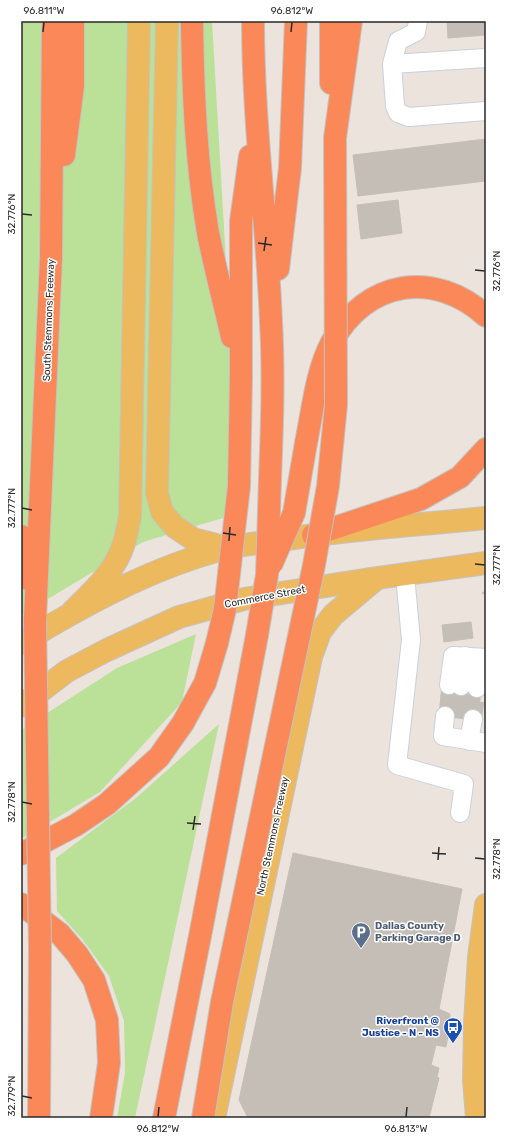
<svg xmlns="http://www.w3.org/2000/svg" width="507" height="1139" viewBox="0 0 507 1139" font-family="Rubik,sans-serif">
<rect width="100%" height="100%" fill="#ebe3dc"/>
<!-- green -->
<path fill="#bbe199" d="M 21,21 L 212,21 L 238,469 L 223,518 L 143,542 L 21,615 Z
M 196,634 L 182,702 L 100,792 L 21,839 L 21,730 L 117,668 Z
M 219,724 L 135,1118 L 117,1118 L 125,1073 L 124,1021 L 109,976 L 83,940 L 57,911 L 56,858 L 136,798 Z"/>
<!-- building -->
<path fill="#c4beb7" stroke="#c7beb6" d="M 447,21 L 486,21 L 486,35 L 448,38 Z
M 486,139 L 486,181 L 358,196 L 353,155 Z
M 398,200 L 402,233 L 361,239 L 357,205 Z
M 471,622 L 473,638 L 444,642 L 442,625 Z
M 442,684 L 481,688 L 478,720 L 439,716 Z
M 293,853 L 462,889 L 439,1009 L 450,1014 L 450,1020 L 447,1021 L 443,1020 L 443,1022 L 450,1024 L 446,1047 L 436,1045 L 431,1065 L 439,1068 L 437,1077 L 439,1078 L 429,1118 L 248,1118 L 239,1100 Z"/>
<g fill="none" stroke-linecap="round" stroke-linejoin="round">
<!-- minor-tunnel -->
<path stroke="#c4beb8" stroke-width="18" stroke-dasharray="18 9" stroke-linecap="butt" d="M 457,718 L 461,686
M 473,719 L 477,688"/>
<defs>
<path id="minor" d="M 418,21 L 416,32 L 398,41 L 392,64 L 395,106 L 398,113 L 409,117 L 486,111
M 392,64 L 486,58
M 405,575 L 411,640 L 397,765 L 464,784 L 460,813
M 449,685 L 453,656 L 486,658
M 461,686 L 465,656
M 477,688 L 482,658
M 445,716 L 443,736 L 486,743
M 469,741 L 473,719"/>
<path id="major" d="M 167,21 L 157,493 L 162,512 L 175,527 L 193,539 L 228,548
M 72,612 C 92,592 116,571 124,543 C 127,534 128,525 130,516 L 139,21
M 21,643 C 86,604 153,567 227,548 C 244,544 263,543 281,540 C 349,529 418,525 486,518
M 21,706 L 67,671 L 107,650 L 179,617 L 244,599 L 377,578 L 486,563
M 214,1118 L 311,657 L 320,632 L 333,615 L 377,578
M 477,1118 L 474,1080 L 475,1023 L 479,957 L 486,905"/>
<path id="highway" d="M 192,21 C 193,92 196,163 208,233 C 215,268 224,302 232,337
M 253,21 C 253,122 267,222 271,322 C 274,375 272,427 270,479
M 331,83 L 331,21
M 335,138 L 351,21
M 64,155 L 73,86 L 73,21
M 278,269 L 290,168 L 296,21
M 306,443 C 313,409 316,372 332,342 C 366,280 434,269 486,316
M 239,486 L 241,375 L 241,221 L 250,156
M 313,535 L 421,499 L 460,477 L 486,449
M 21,536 L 28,579
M 35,620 L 51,258 L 53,21
M 21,854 L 76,825 L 107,804 L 159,757 L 183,723 L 205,683 L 217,643
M 21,904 L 60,934 L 77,954 L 94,980 L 107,1020 L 109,1063 L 101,1118
M 39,1118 L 40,949
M 164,1118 L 201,931 L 257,635"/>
</defs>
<!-- minor casing -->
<use href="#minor" stroke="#cad0db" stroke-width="20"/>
<!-- major casing -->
<use href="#major" stroke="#c3c3c3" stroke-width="24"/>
<!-- highway casing -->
<use href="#highway" stroke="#c3c3c3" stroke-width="24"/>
<!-- path -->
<path stroke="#c3c3c3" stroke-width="2.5" stroke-dasharray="3 2" stroke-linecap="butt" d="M 482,593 L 486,593"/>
<!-- minor -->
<use href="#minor" stroke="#fff" stroke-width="18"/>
<!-- major -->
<use href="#major" stroke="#edb95f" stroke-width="22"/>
<!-- highway -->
<use href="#highway" stroke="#fa8858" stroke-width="22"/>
<defs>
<path id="highway-bridge" d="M 271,565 L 294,513 L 306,443
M 35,620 L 40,949
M 257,635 L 267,575 L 270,479
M 217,643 L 225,609 L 239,486
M 203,1118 L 222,1002 L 314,565 L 328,486 L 336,405 L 335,138"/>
</defs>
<!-- highway-bridge casing -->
<use href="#highway-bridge" stroke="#c3c3c3" stroke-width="24" stroke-linecap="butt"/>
<!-- highway-bridge -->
<use href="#highway-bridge" stroke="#fa8858" stroke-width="22"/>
</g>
<!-- ticks -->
<path fill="none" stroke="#2a2a2a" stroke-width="1.5" d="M 43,32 L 44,22M 291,32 L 292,22M 22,214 L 32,215M 258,243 L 272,245M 264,251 L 266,237M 475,270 L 485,271M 22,508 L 32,510M 223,533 L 236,535M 229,541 L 230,527M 475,564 L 485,565M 22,802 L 32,804M 187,823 L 201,824M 193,830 L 195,816M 432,853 L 446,854M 475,858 L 485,859M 438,860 L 439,847M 22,1096 L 32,1098M 158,1117 L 159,1107M 406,1117 L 407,1107"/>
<!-- icons -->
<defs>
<symbol id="parking-pin" viewBox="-11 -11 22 30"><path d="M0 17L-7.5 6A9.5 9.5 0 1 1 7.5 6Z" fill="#5c6f8a" stroke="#fff"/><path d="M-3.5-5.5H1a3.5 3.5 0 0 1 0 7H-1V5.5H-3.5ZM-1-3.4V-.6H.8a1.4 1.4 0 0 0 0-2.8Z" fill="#fff"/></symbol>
<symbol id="bus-pin" viewBox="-11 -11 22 30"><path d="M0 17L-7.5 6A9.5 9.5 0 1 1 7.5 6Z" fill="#1a4fb4" stroke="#fff"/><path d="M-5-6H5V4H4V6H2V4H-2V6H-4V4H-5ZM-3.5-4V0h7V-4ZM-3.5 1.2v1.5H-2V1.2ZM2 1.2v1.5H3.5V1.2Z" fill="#fff"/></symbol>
</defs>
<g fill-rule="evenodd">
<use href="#parking-pin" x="350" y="921" width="22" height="30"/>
<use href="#bus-pin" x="442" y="1016" width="22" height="30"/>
</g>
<g text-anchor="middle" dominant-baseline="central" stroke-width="3" stroke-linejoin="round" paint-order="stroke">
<!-- street labels -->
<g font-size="10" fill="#2a2a2a" stroke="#fff">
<text transform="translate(49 320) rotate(-88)">South Stemmons Freeway</text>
<text transform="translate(265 597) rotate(-11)">Commerce Street</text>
<text transform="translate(273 836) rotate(-78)">North Stemmons Freeway</text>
</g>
<!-- service labels -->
<g font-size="10" font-weight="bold" fill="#4e5e75" stroke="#fff" text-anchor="start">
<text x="375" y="926">Dallas County<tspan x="375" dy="12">Parking Garage D</tspan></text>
</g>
<!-- transit labels -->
<g font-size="10" font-weight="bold" fill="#164399" stroke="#fff" text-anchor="end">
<text x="439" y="1021">Riverfront @<tspan x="439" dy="12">Justice - N - NS</tspan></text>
</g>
</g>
<!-- border -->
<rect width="507" height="1139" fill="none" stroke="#ffffff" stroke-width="44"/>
<rect x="22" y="22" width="463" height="1095" fill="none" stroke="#2a2a2a" stroke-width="1.5"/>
<g font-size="10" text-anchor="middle" fill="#2a2a2a">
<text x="44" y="14">96.811°W</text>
<text x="292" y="14">96.812°W</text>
<text transform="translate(11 214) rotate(-90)" y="4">32.776°N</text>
<text transform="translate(496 271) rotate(-90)" y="4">32.776°N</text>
<text transform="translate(11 508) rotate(-90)" y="4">32.777°N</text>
<text transform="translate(496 565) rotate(-90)" y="4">32.777°N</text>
<text transform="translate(11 802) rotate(-90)" y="4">32.778°N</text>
<text transform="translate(496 859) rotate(-90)" y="4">32.778°N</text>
<text transform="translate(11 1096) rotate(-90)" y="4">32.779°N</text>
<text x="158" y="1132">96.812°W</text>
<text x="406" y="1132">96.813°W</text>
</g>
</svg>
